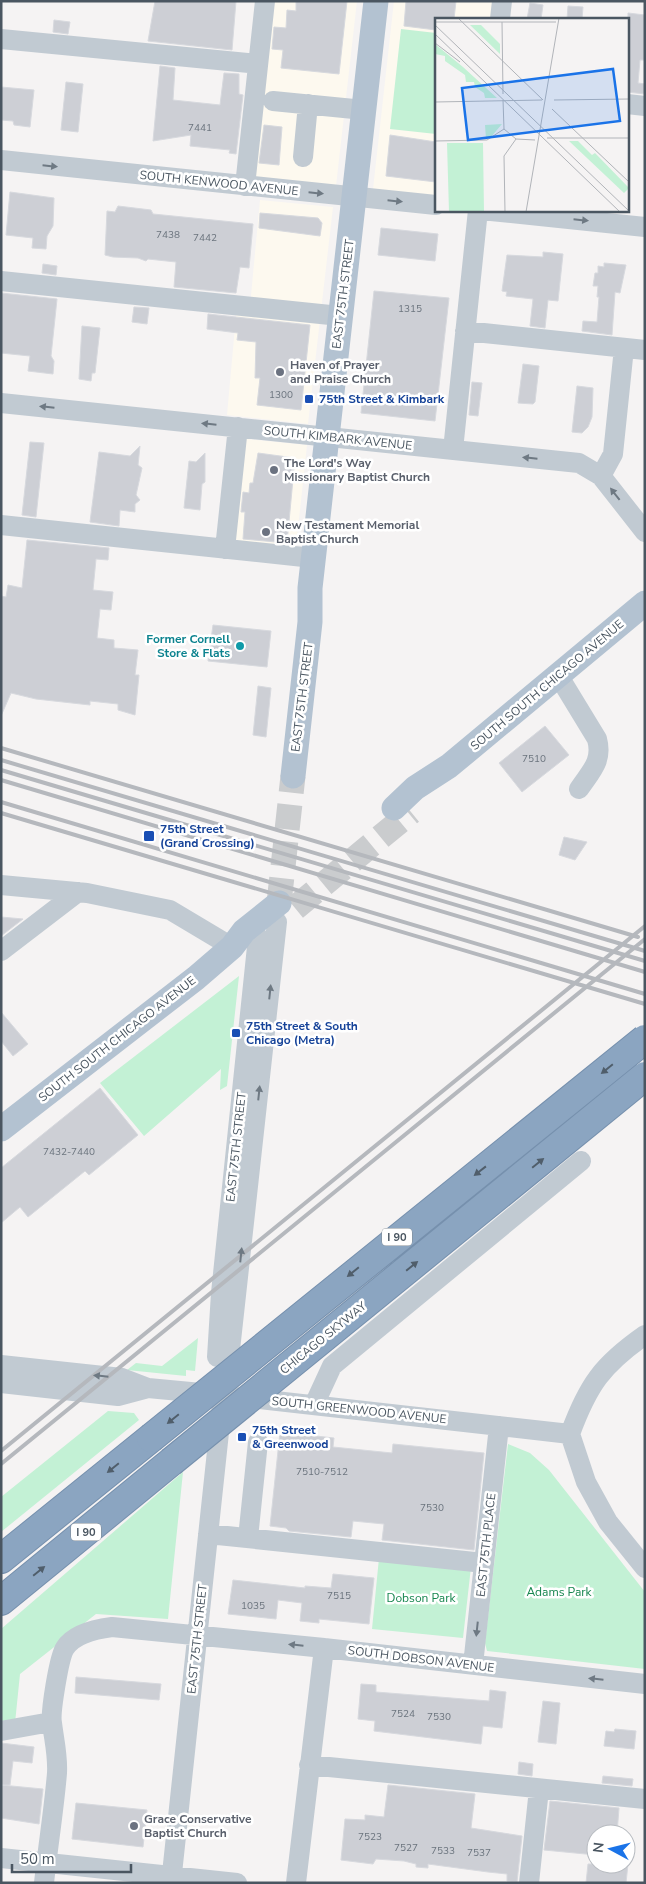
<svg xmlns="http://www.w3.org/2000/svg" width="646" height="1884" viewBox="0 0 646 1884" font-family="'Nunito Sans',sans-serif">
<rect width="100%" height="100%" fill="#f5f3f3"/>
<!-- commercial -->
<path fill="#fdf9ef" d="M 265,1 L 357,1 L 336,186 L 246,176 Z
M 394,1 L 502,1 L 500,19 L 436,19 L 436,196 L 373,189 Z
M 260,200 L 333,207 L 308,424 L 227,415 L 237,305 L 250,306 Z
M 236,438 L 307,445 L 295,556 L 225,549 Z"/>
<!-- green -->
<path fill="#c3f1d5" d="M 401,29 L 436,33 L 436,134 L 390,129 Z
M 239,976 L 227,1086 L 220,1090 L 221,1069 L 144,1136 L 100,1083 Z
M 198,1338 L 195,1371 L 186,1370 L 186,1376 L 127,1370 L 136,1363 L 162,1366 Z
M 108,1411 L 134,1413 L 139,1420 L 1,1532 L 1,1497 Z
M 508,1444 L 530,1453 L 549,1470 L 645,1592 L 645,1669 L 487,1651 L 485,1643 Z
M 183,1472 L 168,1619 L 96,1614 L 20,1674 L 15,1723 L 1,1722 L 1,1629 Z
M 379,1558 L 471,1567 L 463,1638 L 372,1629 Z"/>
<!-- building -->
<path fill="#cdcfd5" stroke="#d7d9de" d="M 155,1 L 236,1 L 232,50 L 148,41 Z
M 296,1 L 347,1 L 339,74 L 281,68 L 283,50 L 272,49 L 274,27 L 286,28 L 287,10 L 296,11 Z
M 406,1 L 456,1 L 454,19 L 436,19 L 436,30 L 404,26 Z
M 530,3 L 543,5 L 541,19 L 527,19 Z
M 568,6 L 583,7 L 582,19 L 567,19 Z
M 628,13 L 645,15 L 645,60 L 640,60 L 638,83 L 645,84 L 645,94 L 627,92 Z
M 54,20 L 70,22 L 68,34 L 53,32 Z
M 160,66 L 175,68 L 173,100 L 220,105 L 224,73 L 239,74 L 239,94 L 243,95 L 236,154 L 229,153 L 230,150 L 190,146 L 191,135 L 153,141 Z
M 66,82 L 83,84 L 78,132 L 61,130 Z
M 1,87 L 34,90 L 30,127 L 14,125 L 13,121 L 1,120 Z
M 264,125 L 282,127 L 279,165 L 259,163 Z
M 390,135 L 436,142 L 436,182 L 386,176 Z
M 10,192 L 54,198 L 53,226 L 47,236 L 46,249 L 32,248 L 33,238 L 6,235 Z
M 118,206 L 151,210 L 153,214 L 253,224 L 249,268 L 240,267 L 236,293 L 174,287 L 176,262 L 148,259 L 146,261 L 138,258 L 113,257 L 105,255 L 107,211 L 115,212 Z
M 260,213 L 318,218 L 322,223 L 320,236 L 259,228 Z
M 381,228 L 438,234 L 435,261 L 378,255 Z
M 543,252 L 563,254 L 558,301 L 548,300 L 545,328 L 530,326 L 533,299 L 506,296 L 507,292 L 502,291 L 507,255 L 543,257 Z
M 604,263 L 626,265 L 620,293 L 615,292 L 612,335 L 582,331 L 583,321 L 597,322 L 599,297 L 597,297 L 598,286 L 593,286 L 595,273 L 598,273 L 598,266 L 604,267 Z
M 43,264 L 57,266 L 56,275 L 42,273 Z
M 374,291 L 449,298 L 435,421 L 361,413 Z
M 1,293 L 57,299 L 51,356 L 54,361 L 53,374 L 28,371 L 30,356 L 1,353 Z
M 134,307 L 149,308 L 147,324 L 132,322 Z
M 208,314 L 310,325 L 301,410 L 257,405 L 260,378 L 255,378 L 256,342 L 237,340 L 238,333 L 207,329 Z
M 82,326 L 100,328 L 95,373 L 92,373 L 91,381 L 79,379 Z
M 523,364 L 539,366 L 535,402 L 533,404 L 518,403 Z
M 472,382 L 482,383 L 478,416 L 469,415 Z
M 577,386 L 593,388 L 592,417 L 588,427 L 582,433 L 572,432 Z
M 30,442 L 44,443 L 36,517 L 22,515 Z
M 140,446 L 138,465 L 142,468 L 136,495 L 140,500 L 135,504 L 135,512 L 120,510 L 119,526 L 90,522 L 99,452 L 130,456 Z
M 205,453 L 205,482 L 202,484 L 200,510 L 184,508 L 189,461 L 196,462 Z
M 258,453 L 295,458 L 287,543 L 243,539 L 245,512 L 241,512 L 243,492 L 249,493 L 250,483 L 253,483 Z
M 27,540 L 109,548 L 108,560 L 96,559 L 93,590 L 113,592 L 111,610 L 100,609 L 97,638 L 114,640 L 114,648 L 138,650 L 135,675 L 139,675 L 135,715 L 118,710 L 118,704 L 90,701 L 90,705 L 36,699 L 11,693 L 1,716 L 1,596 L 6,597 L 8,585 L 22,588 Z
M 213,625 L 271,631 L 267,667 L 208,661 Z
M 258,686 L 271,688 L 266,737 L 253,735 Z
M 545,726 L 569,755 L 522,792 L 499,763 Z
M 564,837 L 587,842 L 575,860 L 559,855 Z
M 1,917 L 23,919 L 1,936 Z
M 1,1012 L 28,1044 L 13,1056 L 1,1041 Z
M 100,1088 L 138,1135 L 89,1175 L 85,1171 L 28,1217 L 20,1207 L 1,1223 L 1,1168 Z
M 280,1432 L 334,1438 L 333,1447 L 392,1453 L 393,1444 L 484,1453 L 474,1550 L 382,1540 L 384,1524 L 353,1521 L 351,1537 L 289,1531 L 286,1528 L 270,1526 Z
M 333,1574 L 374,1578 L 369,1624 L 319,1619 L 319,1623 L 300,1621 L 302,1603 L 278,1600 L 276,1619 L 228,1614 L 233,1580 L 305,1588 L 305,1586 L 331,1588 Z
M 76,1677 L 161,1684 L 159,1700 L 75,1693 Z
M 361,1684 L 376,1685 L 376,1692 L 489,1701 L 490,1690 L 506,1692 L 502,1728 L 483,1726 L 481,1744 L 374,1731 L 375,1721 L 358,1719 Z
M 543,1701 L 560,1703 L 556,1744 L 538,1742 Z
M 615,1729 L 636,1731 L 634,1749 L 604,1746 L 606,1731 L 614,1732 Z
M 1,1743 L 34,1747 L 32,1763 L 13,1761 L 10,1785 L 1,1785 Z
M 519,1762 L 533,1764 L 532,1776 L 518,1774 Z
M 603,1776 L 633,1779 L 632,1786 L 602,1783 Z
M 1,1785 L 43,1789 L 39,1824 L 1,1818 Z
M 388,1785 L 475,1794 L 471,1828 L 522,1836 L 517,1882 L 507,1881 L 507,1874 L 488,1872 L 428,1864 L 428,1868 L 416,1867 L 416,1864 L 404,1861 L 376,1859 L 373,1864 L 341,1860 L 345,1819 L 365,1820 L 365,1815 L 384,1817 Z
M 550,1801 L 619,1808 L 617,1834 L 596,1834 L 596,1855 L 544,1850 Z
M 76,1803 L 147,1810 L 143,1847 L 72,1839 Z
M 588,1864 L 628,1864 L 626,1883 L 586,1883 Z"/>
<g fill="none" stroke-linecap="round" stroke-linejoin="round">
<!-- major-tunnel -->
<path stroke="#caccce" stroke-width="25" stroke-dasharray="25 12" stroke-linecap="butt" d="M 279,903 L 293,776
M 295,908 L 411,812"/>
<defs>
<path id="highway" d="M 1,1559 L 151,1438
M 1,1601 L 171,1462"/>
</defs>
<!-- highway casing -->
<use href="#highway" stroke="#7690ad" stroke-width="30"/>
<!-- minor -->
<path stroke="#c1cad2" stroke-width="20" d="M 500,19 L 502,1
M 1,39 L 258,64
M 273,101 L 364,110
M 627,104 L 645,106
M 303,157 L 308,104
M 1,160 L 436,205
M 245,186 L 265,1
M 481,210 L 645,227
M 1,281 L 340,316
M 465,331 L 645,350
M 1,403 L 579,463 L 601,476 L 645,532
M 453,450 L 478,210
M 601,476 L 613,454 L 624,348
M 1,525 L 313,558
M 225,549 L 238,427
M 558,675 L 597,739 C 603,761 591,771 579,789
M 1,885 L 87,893 L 170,910 L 232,947
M 1,951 L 78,892
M 645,1335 C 602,1365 588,1385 570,1434 L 586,1482 L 608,1522 L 645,1568
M 217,1357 L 221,1293 L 258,937
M 1,1365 L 122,1378 L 148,1388 L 212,1394
M 1,1383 L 118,1396 L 148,1388
M 241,1397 L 570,1434
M 314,1405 L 332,1366 L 581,1161
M 208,1534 L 484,1563
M 248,1538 L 258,1442
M 473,1665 L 499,1426
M 1,1731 L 51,1722
M 309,1765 L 645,1799
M 1,1858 L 237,1883
M 44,1883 C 48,1846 54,1809 57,1773 C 58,1755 54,1740 52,1723 C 50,1713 59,1657 65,1648 C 74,1634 96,1629 112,1627 L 324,1648 L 645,1684
M 171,1883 L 223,1395 L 228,1368 L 277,922
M 296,1883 L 324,1648
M 529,1883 L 539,1789"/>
<!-- major -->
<path stroke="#b3c2d1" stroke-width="25" d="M 293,776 L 310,622 L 310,588 L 376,1
M 394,808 L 415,788 L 449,766 L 645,603
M 1,1129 L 196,978 L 232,947 L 244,931 L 279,903"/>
<!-- highway -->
<use href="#highway" stroke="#8ba5c1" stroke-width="28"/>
<!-- rail -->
<path stroke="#b5b8bd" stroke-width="4" d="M 1,748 L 638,937
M 1,760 L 645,951
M 1,770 L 645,961
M 1,780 L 645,972
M 1,802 L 645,994
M 1,813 L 645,1004
M 1,1451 L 645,926
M 1,1464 L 645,939"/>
<defs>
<path id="highway-bridge" d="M 151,1438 L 645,1039
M 171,1462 L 645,1076"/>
</defs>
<!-- highway-bridge casing -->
<use href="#highway-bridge" stroke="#7690ad" stroke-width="30" stroke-linecap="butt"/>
<!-- highway-bridge -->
<use href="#highway-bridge" stroke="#8ba5c1" stroke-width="28"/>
</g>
<!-- one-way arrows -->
<defs><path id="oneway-solid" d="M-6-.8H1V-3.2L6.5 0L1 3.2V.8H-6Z" transform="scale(1.25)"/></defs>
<g fill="#6e7983">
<use href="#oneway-solid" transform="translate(50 166) rotate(6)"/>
<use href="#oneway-solid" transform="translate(316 193) rotate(6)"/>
<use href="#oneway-solid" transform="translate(395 201) rotate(6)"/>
<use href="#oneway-solid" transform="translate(581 220) rotate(6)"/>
<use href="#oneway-solid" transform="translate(47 407) rotate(-174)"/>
<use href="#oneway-solid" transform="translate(209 424) rotate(-174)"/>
<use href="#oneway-solid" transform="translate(530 458) rotate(-174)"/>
<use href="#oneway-solid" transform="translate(615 494) rotate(-128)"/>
<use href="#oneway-solid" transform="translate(270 992) rotate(-84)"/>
<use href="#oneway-solid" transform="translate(259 1093) rotate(-84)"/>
<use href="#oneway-solid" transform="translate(241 1255) rotate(-84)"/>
<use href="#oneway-solid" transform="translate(101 1376) rotate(-174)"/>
<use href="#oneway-solid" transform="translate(477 1629) rotate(96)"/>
<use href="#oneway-solid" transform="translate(296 1645) rotate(-174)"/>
<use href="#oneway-solid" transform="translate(596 1679) rotate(-174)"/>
</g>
<g fill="#505e6b">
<use href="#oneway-solid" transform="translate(607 1069) rotate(141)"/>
<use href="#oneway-solid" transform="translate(538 1163) rotate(-39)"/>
<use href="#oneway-solid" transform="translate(480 1171) rotate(142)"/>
<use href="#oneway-solid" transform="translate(412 1266) rotate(-39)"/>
<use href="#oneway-solid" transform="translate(353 1272) rotate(141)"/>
<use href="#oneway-solid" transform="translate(173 1419) rotate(141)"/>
<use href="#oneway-solid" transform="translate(113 1468) rotate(141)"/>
<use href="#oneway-solid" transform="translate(39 1571) rotate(-39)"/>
</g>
<!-- markers -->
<g fill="#6b7280" stroke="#fff" stroke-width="2">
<circle cx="280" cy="372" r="5"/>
<circle cx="274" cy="470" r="5"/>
<circle cx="266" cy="532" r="5"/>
<circle cx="134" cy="1826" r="5"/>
</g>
<g fill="#1a4fb4" stroke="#fff" stroke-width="2">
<rect x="304" y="394" width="10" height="10" rx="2.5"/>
<rect x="143" y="830" width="12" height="12" rx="2.5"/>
<rect x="231" y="1028" width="10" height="10" rx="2.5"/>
<rect x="237" y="1432" width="10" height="10" rx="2.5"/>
</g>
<circle fill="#0f9aa8" stroke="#fff" stroke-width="2" cx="240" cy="646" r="5"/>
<g text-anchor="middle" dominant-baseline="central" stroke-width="5" stroke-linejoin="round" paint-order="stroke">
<!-- number labels -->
<g font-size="10" fill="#6b747e">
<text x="200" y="128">7441</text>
<text x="168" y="235">7438</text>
<text x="205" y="238">7442</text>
<text x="410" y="309">1315</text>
<text x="281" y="395">1300</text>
<text x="534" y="759">7510</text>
<text x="69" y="1152">7432-7440</text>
<text x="322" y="1472">7510-7512</text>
<text x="432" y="1508">7530</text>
<text x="339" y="1596">7515</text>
<text x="253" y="1606">1035</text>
<text x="403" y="1714">7524</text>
<text x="439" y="1717">7530</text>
<text x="370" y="1837">7523</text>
<text x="406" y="1848">7527</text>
<text x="443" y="1851">7533</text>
<text x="479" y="1853">7537</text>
</g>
<!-- shield labels -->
<g fill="#fff" stroke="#808990" stroke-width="1">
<rect x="382" y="1228.5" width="30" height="17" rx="4"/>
<rect x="71" y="1523.5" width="30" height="17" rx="4"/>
</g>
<g font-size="11" font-weight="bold" fill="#4a5661">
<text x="397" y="1237">I 90</text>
<text x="86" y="1532">I 90</text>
</g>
<!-- street labels -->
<g font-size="12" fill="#4a5661" stroke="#fff">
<text transform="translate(219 183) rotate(6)">SOUTH KENWOOD AVENUE</text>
<text transform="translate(343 294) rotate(-83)">EAST 75TH STREET</text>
<text transform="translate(338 438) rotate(6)">SOUTH KIMBARK AVENUE</text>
<text transform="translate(547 685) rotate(-40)">SOUTH SOUTH CHICAGO AVENUE</text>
<text transform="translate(302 697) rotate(-83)">EAST 75TH STREET</text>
<text transform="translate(117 1039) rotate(-38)">SOUTH SOUTH CHICAGO AVENUE</text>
<text transform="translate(236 1147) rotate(-84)">EAST 75TH STREET</text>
<text transform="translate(323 1338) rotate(-39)">CHICAGO SKYWAY</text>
<text transform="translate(359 1410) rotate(6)">SOUTH GREENWOOD AVENUE</text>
<text transform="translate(486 1545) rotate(-84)">EAST 75TH PLACE</text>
<text transform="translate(197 1639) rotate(-84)">EAST 75TH STREET</text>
<text transform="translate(421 1659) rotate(7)">SOUTH DOBSON AVENUE</text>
</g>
<!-- worship labels -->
<g font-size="12" font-weight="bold" fill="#5b616d" stroke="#fff" text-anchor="start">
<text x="290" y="365">Haven of Prayer<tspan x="290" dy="14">and Praise Church</tspan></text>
<text x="284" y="463">The Lord's Way<tspan x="284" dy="14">Missionary Baptist Church</tspan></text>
<text x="276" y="525">New Testament Memorial<tspan x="276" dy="14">Baptist Church</tspan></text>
<text x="144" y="1819">Grace Conservative<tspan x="144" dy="14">Baptist Church</tspan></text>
</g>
<!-- transit labels -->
<g font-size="12" font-weight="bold" fill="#164399" stroke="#fff" text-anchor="start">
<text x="319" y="399">75th Street &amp; Kimbark</text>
<text x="160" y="829">75th Street<tspan x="160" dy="14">(Grand Crossing)</tspan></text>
<text x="246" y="1026">75th Street &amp; South<tspan x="246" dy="14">Chicago (Metra)</tspan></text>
<text x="252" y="1430">75th Street<tspan x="252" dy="14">&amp; Greenwood</tspan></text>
</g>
<!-- culture labels -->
<g font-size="12" font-weight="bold" fill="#0d838f" stroke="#fff" text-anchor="end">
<text x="230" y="639">Former Cornell<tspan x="230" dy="14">Store &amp; Flats</tspan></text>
</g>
<!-- park labels -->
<g font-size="12" fill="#17864f" stroke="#fff">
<text x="559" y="1592">Adams Park</text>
<text x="421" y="1598">Dobson Park</text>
</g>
</g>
<!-- overview -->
<g transform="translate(435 18)">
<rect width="194" height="194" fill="#f5f3f3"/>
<path d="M 35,7 L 46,7 L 65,26 L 65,36 ZM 0,26 L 28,49 L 62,80 L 50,80 L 49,75 L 40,69 L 39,64 L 31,64 L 30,57 L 10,43 L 10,38 L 0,36 ZM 67,106 L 56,119 L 51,121 L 50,107 ZM 134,123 L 143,123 L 157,137 L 160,135 L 194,170 L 189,175 ZM 12,125 L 48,125 L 49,194 L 14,194 Z" fill="#c3f1d5"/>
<path fill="none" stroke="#b1b4b9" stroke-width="1" d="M 23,0 L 108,82M 0,4 L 121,4M 67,4 L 68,76M 0,7 L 194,193M 0,16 L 185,194M 0,25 L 25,44M 68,82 L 69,111M 119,82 L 194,81M 0,84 L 107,82M 117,91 L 194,164M 69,111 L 81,121 L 100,122M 112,120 L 194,120M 0,123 L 52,122 L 69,111M 70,194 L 69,138 L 81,121M 91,194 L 124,0"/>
<path fill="#1a73e8" fill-opacity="0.15" stroke="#1a73e8" stroke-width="2.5" d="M 178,51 L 185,103 L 33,122 L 27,70 Z"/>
<rect width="194" height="194" fill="none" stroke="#4a5661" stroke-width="2.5"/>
</g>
<!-- border -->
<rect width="646" height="1884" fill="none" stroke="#4a5661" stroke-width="5"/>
<!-- north arrow -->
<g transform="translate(611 1849) rotate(277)"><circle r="24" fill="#ffffff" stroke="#b7bbc0"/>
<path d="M0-4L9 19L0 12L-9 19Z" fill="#1a73e8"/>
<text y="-8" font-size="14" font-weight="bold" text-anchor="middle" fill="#4a5661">N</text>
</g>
<!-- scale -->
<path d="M12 1864v8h119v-8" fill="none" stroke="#4a5661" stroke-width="2.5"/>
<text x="20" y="1864" font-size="15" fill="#4a5661" stroke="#ffffff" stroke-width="4" paint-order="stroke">50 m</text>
</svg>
